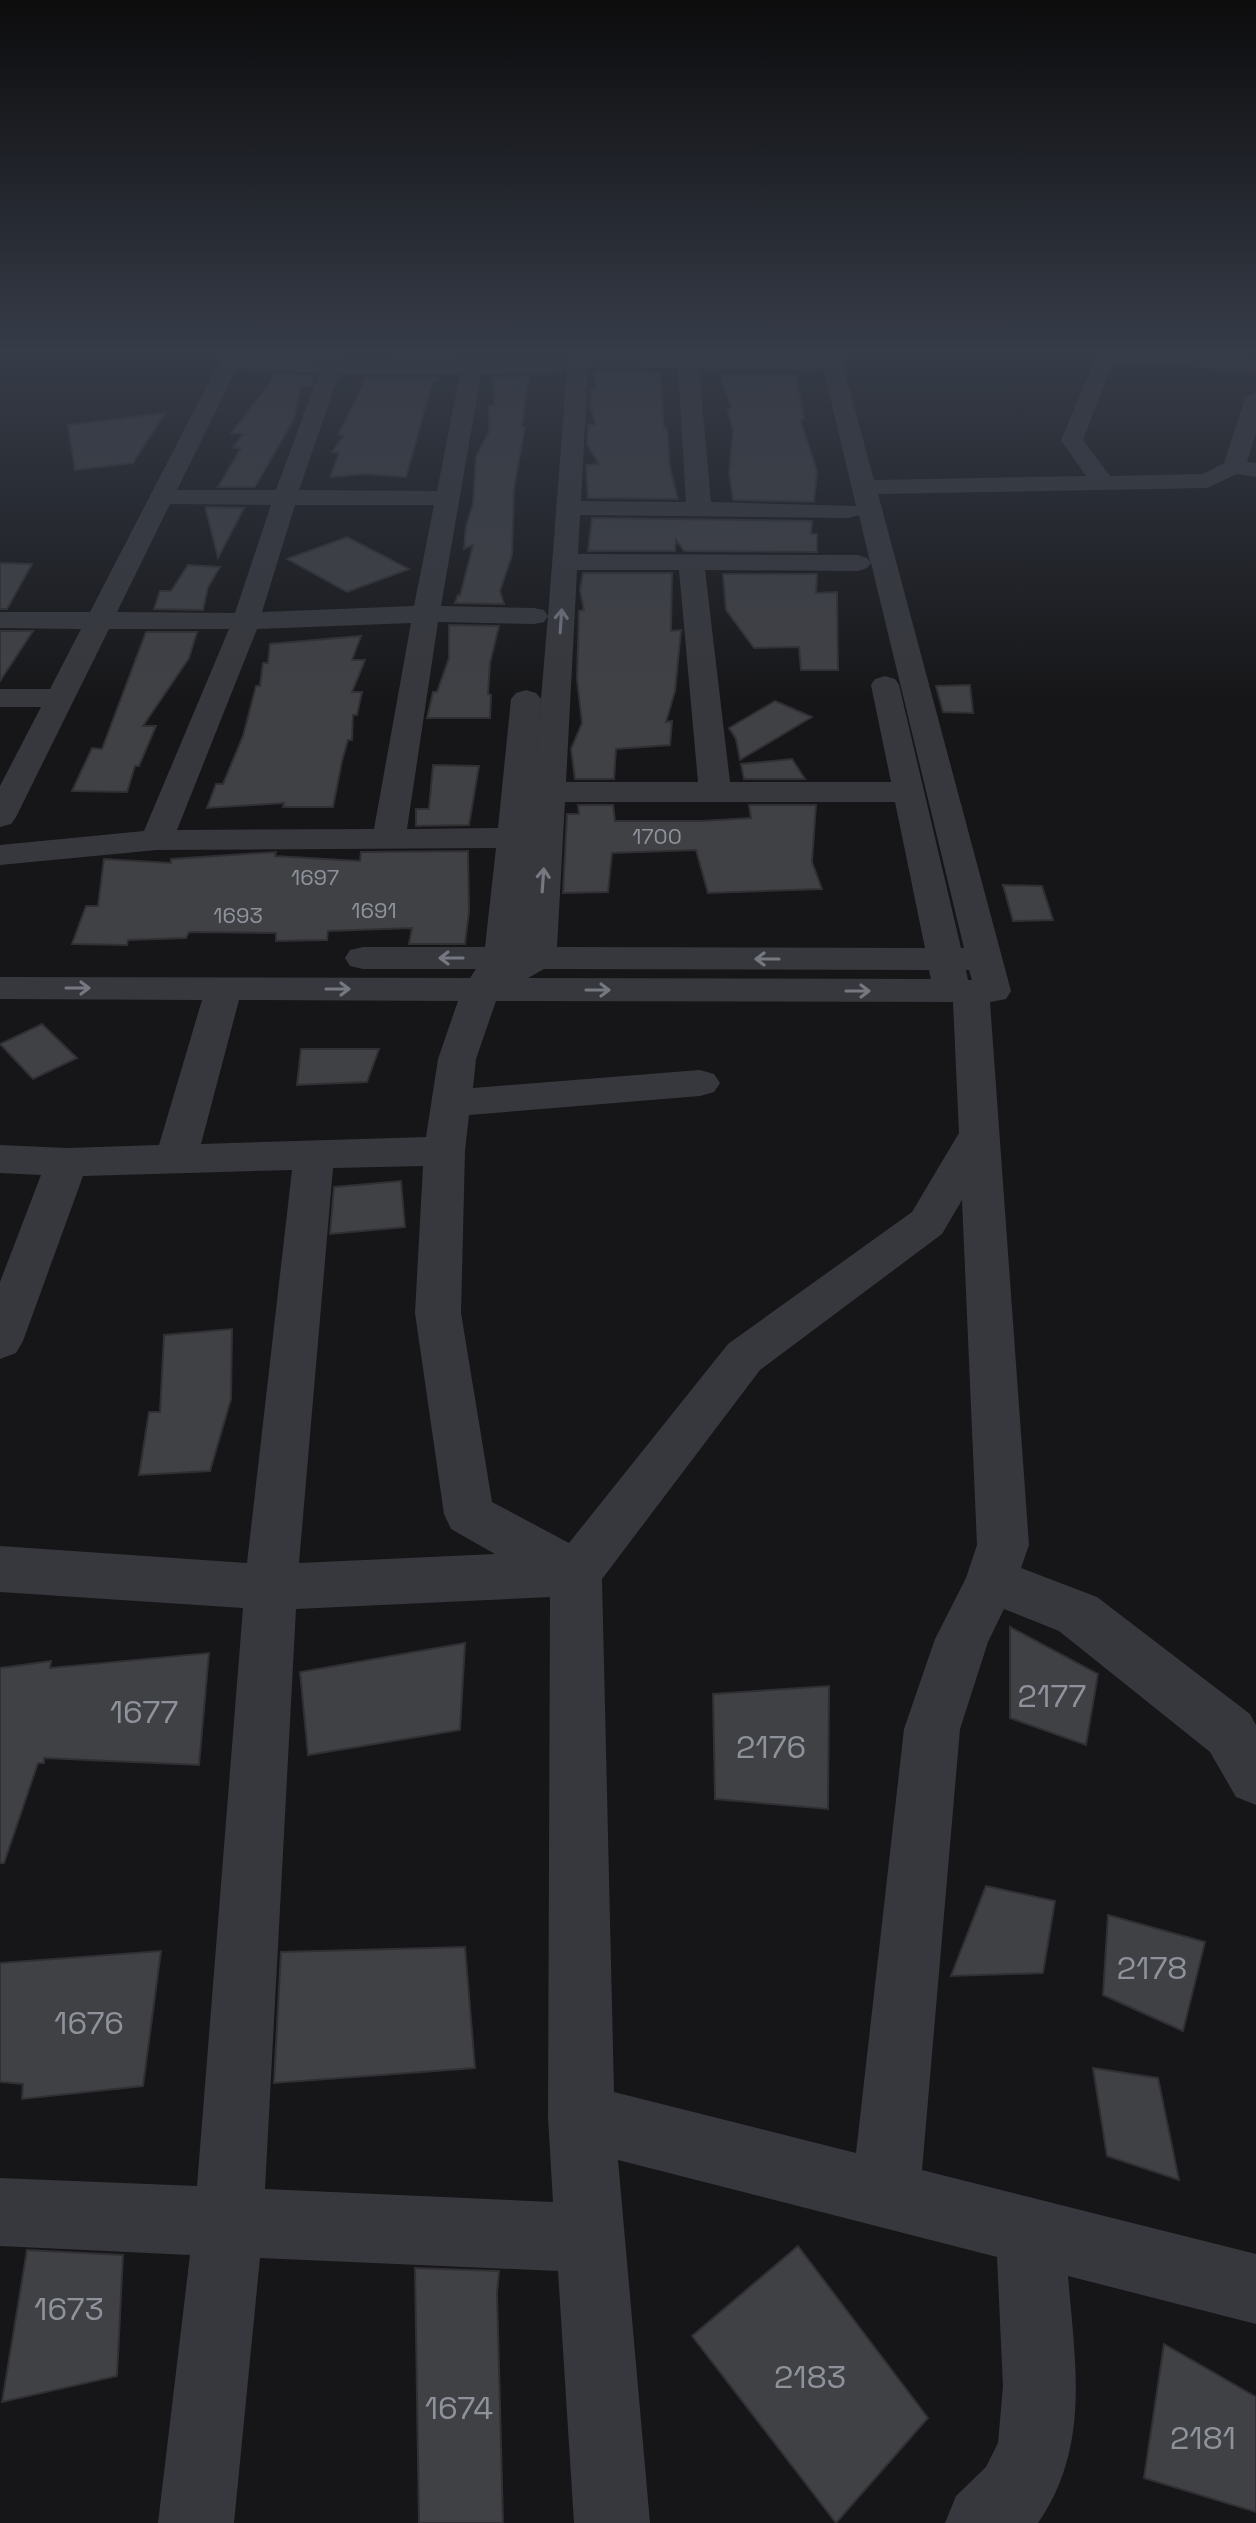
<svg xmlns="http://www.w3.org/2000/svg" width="1256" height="2523" viewBox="0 0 1256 2523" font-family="'Space Grotesk',sans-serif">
<rect width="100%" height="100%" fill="#161618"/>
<!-- building -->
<path fill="#404145" stroke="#303034" stroke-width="2" d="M 285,351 L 340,351 L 335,359 L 331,359 L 282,356 Z
M 402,351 L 452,351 L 449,358 L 399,359 Z
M 593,370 L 660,373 L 664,428 L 667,427 L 670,468 L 678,499 L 588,498 L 586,465 L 599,464 L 587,444 L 588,425 L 596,425 L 589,402 L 592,401 L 590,389 L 597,389 Z
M 274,373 L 315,376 L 311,386 L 300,386 L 294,419 L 255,487 L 218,487 L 241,448 L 233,448 L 243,434 L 231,433 L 268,386 Z
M 719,374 L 796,375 L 804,419 L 800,419 L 817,471 L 814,502 L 733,500 L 729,473 L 733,431 L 727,409 L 732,408 Z
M 529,376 L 522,427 L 525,427 L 514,488 L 512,555 L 500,591 L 504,604 L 455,603 L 458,595 L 460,596 L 473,545 L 464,549 L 466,526 L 473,504 L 476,456 L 489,432 L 489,406 L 495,406 L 493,377 Z
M 367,377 L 440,377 L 437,382 L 432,383 L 406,477 L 365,474 L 330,477 L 339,453 L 332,452 L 344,435 L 338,435 Z
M 165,413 L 133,463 L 75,470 L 68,425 Z
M 206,507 L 244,508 L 218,558 L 206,510 Z
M 592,518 L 812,521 L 811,534 L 817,534 L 817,552 L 684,551 L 676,540 L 675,551 L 588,551 Z
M 347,537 L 409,569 L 347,592 L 287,559 Z
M 0,563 L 32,564 L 7,609 L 0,609 Z
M 188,565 L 220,567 L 208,587 L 203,610 L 154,609 L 160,591 L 171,591 Z
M 583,573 L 672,573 L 671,631 L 681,630 L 675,691 L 666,722 L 672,721 L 670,745 L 616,749 L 614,779 L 575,779 L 571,749 L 582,723 L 577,679 L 579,611 L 584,610 L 580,590 Z
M 723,574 L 817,574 L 816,593 L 837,592 L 838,670 L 801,670 L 799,647 L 754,648 L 726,610 Z
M 449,625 L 499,626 L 490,663 L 488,694 L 491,695 L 490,718 L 427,718 L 433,692 L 437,692 L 449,658 Z
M 0,631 L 33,631 L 0,681 Z
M 146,632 L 197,632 L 189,658 L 143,726 L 156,726 L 139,766 L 135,766 L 127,792 L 72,791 L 92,748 L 102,749 Z
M 361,636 L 352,660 L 365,660 L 352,692 L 362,692 L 357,715 L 353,715 L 352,740 L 348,740 L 342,761 L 333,807 L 283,807 L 284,803 L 207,808 L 216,784 L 223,784 L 243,736 L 256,686 L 260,686 L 263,663 L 268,663 L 270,644 Z
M 970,685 L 973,713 L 943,712 L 936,686 Z
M 775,701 L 812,717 L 740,760 L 736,739 L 729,728 Z
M 792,759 L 805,779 L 744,779 L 741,764 Z
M 433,765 L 479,766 L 469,825 L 416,826 L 416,809 L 429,809 Z
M 578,805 L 613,805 L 615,821 L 701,821 L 751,818 L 749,805 L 816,805 L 812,862 L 822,889 L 708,893 L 696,850 L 612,853 L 608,892 L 563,893 L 567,814 L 579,814 Z
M 468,851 L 469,911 L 465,944 L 409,944 L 412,928 L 328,931 L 327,940 L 276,941 L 276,933 L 189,932 L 186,938 L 128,940 L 127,945 L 72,944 L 86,906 L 98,906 L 104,859 L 171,863 L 171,859 L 276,852 L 275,856 L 360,861 L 361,852 Z
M 1003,885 L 1042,886 L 1053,920 L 1013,921 Z
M 42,1024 L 77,1058 L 33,1079 L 0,1044 Z
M 301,1049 L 379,1049 L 367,1082 L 297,1085 Z
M 401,1181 L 405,1227 L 330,1234 L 334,1187 Z
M 232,1329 L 231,1399 L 210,1471 L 139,1475 L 149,1412 L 160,1412 L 164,1335 Z
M 1010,1627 L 1098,1674 L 1086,1745 L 1010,1718 Z
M 465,1643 L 460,1730 L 308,1755 L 300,1672 Z
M 209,1653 L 199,1765 L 44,1758 L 44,1763 L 38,1763 L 4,1863 L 0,1863 L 0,1668 L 51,1661 L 50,1668 Z
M 829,1686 L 828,1809 L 715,1799 L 713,1694 Z
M 986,1886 L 1055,1901 L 1043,1973 L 951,1976 Z
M 1108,1915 L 1205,1942 L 1183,2031 L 1103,1995 Z
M 465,1947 L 475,2068 L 274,2083 L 281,1952 Z
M 161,1951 L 143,2086 L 22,2099 L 23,2084 L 0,2082 L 0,1963 Z
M 1093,2068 L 1158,2078 L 1179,2180 L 1107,2156 Z
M 798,2246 L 928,2418 L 836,2523 L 692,2336 Z
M 27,2250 L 123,2255 L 117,2376 L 2,2402 Z
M 415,2268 L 499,2271 L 497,2293 L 503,2523 L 419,2523 Z
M 1164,2344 L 1256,2397 L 1256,2512 L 1144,2478 Z"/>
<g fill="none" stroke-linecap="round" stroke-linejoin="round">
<!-- minor -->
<path fill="#37383d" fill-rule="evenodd" d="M 225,351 L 245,351 L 243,356 L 331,362 L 559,361 L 568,365 L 569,351 L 589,351 L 589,355 L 821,359 L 819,351 L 839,351 L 874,480 L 1086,476 L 1061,440 L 1097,355 L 1141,351 L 1256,360 L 1256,372 L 1131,362 L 1112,364 L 1083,440 L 1110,476 L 1203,474 L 1224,463 L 1245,398 L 1256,392 L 1256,433 L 1247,462 L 1256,463 L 1256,477 L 1237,474 L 1207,488 L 878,494 L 1011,991 L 1006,999 L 990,1002 L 1029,1545 L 1021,1568 L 1097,1597 L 1250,1714 L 1256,1725 L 1256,1805 L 1236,1797 L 1210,1752 L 1059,1631 L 1004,1609 L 988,1642 L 960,1729 L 922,2170 L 1256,2254 L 1256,2324 L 1068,2276 C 1075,2363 1091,2446 1038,2523 L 945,2523 L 956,2496 L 986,2467 L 998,2443 L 1003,2386 L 997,2257 L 618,2160 L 650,2523 L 574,2523 L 558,2271 L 260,2258 L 234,2523 L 158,2523 L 190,2255 L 0,2246 L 0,2178 L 197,2186 L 243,1608 L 0,1592 L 0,1546 L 247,1563 L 292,1170 L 83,1176 L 23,1341 L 16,1353 L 0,1359 L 0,1282 L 41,1175 L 0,1173 L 0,1145 L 67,1148 L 159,1145 L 202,1000 L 0,999 L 0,977 L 470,978 L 476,969 L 363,969 L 350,966 L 345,958 L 350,950 L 363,947 L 485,947 L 496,848 L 157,850 L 0,865 L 0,845 L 144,831 L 229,629 L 109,629 L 16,817 L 11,824 L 0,827 L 0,786 L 41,707 L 0,707 L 0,689 L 50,689 L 81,629 L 0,628 L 0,612 L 90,612 ZM 588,367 L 678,368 L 686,502 L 581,501 ZM 823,367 L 856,506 L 711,502 L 699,369 L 815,370 ZM 237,368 L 319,373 L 276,490 L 177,490 ZM 567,370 L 548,616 L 544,610 L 534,608 L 441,606 L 481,374 L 559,373 ZM 339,374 L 460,374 L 437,491 L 299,490 ZM 170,504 L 271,505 L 235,613 L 117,612 ZM 295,505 L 434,505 L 414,606 L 262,612 ZM 580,515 L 849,518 L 859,515 L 870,562 L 867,558 L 858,555 L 578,554 ZM 871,563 L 964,948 L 961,948 L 899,685 L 895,679 L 885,676 L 875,679 L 871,685 L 891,782 L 730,782 L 705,570 L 858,571 L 867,568 ZM 577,570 L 679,570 L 698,782 L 566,782 ZM 548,616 L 533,792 L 541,699 L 536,693 L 526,690 L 516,693 L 511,699 L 498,828 L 407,829 L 438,622 L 534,624 L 544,622 ZM 411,623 L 374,829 L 177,830 L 257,629 ZM 565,802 L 895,802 L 925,948 L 557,947 ZM 544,969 L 929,970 L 931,979 L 528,978 ZM 966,970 L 969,970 L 972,980 L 968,980 ZM 239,1000 L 458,1001 L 438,1059 L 426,1137 L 201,1144 ZM 496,1001 L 953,1002 L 959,1133 L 912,1212 L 728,1344 L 569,1543 L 492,1502 L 461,1313 L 465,1151 L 469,1115 L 700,1096 L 714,1092 L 720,1083 L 714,1074 L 700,1070 L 473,1088 L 476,1059 ZM 423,1166 L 415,1313 L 444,1514 L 451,1529 L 495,1554 L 299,1563 L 333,1168 ZM 962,1200 L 977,1545 L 966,1578 L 935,1639 L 904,1729 L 856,2153 L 614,2092 L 602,1579 L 760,1370 L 942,1234 ZM 550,1597 L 548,2117 L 553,2202 L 265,2189 L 296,1609 Z"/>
</g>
<!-- one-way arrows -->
<defs><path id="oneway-shaft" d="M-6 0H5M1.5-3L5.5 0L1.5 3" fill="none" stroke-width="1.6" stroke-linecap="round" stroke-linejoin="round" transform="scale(2)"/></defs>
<g stroke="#757881">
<use href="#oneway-shaft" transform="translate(561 621) rotate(-86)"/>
<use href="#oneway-shaft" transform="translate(543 880) rotate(-86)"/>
<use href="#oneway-shaft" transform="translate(451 958) rotate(-180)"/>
<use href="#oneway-shaft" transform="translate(767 959) rotate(-180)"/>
<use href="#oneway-shaft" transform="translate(78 988)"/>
<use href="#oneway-shaft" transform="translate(338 989)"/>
<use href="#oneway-shaft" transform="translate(598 990)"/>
<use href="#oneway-shaft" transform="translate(858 991)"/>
</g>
<!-- sky -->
<linearGradient id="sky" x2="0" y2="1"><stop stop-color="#0c0c0d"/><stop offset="0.5" stop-color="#363c48"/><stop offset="1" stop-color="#363c48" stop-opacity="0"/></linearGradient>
<rect width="1256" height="704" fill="url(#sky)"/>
<g text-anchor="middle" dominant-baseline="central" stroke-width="7" stroke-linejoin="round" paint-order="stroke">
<!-- far-number labels -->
<g font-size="22" fill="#8e929b">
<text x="657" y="836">1700</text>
<text x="315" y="877">1697</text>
<text x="374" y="910">1691</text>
<text x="238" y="915">1693</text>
</g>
<!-- near-number labels -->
<g font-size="32" fill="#8e929b">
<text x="1052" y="1696">2177</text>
<text x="144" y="1712">1677</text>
<text x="771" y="1747">2176</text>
<text x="1152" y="1968">2178</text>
<text x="89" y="2023">1676</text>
<text x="69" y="2309">1673</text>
<text x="810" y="2377">2183</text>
<text x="459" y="2408">1674</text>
<text x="1203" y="2438">2181</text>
</g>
</g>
</svg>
